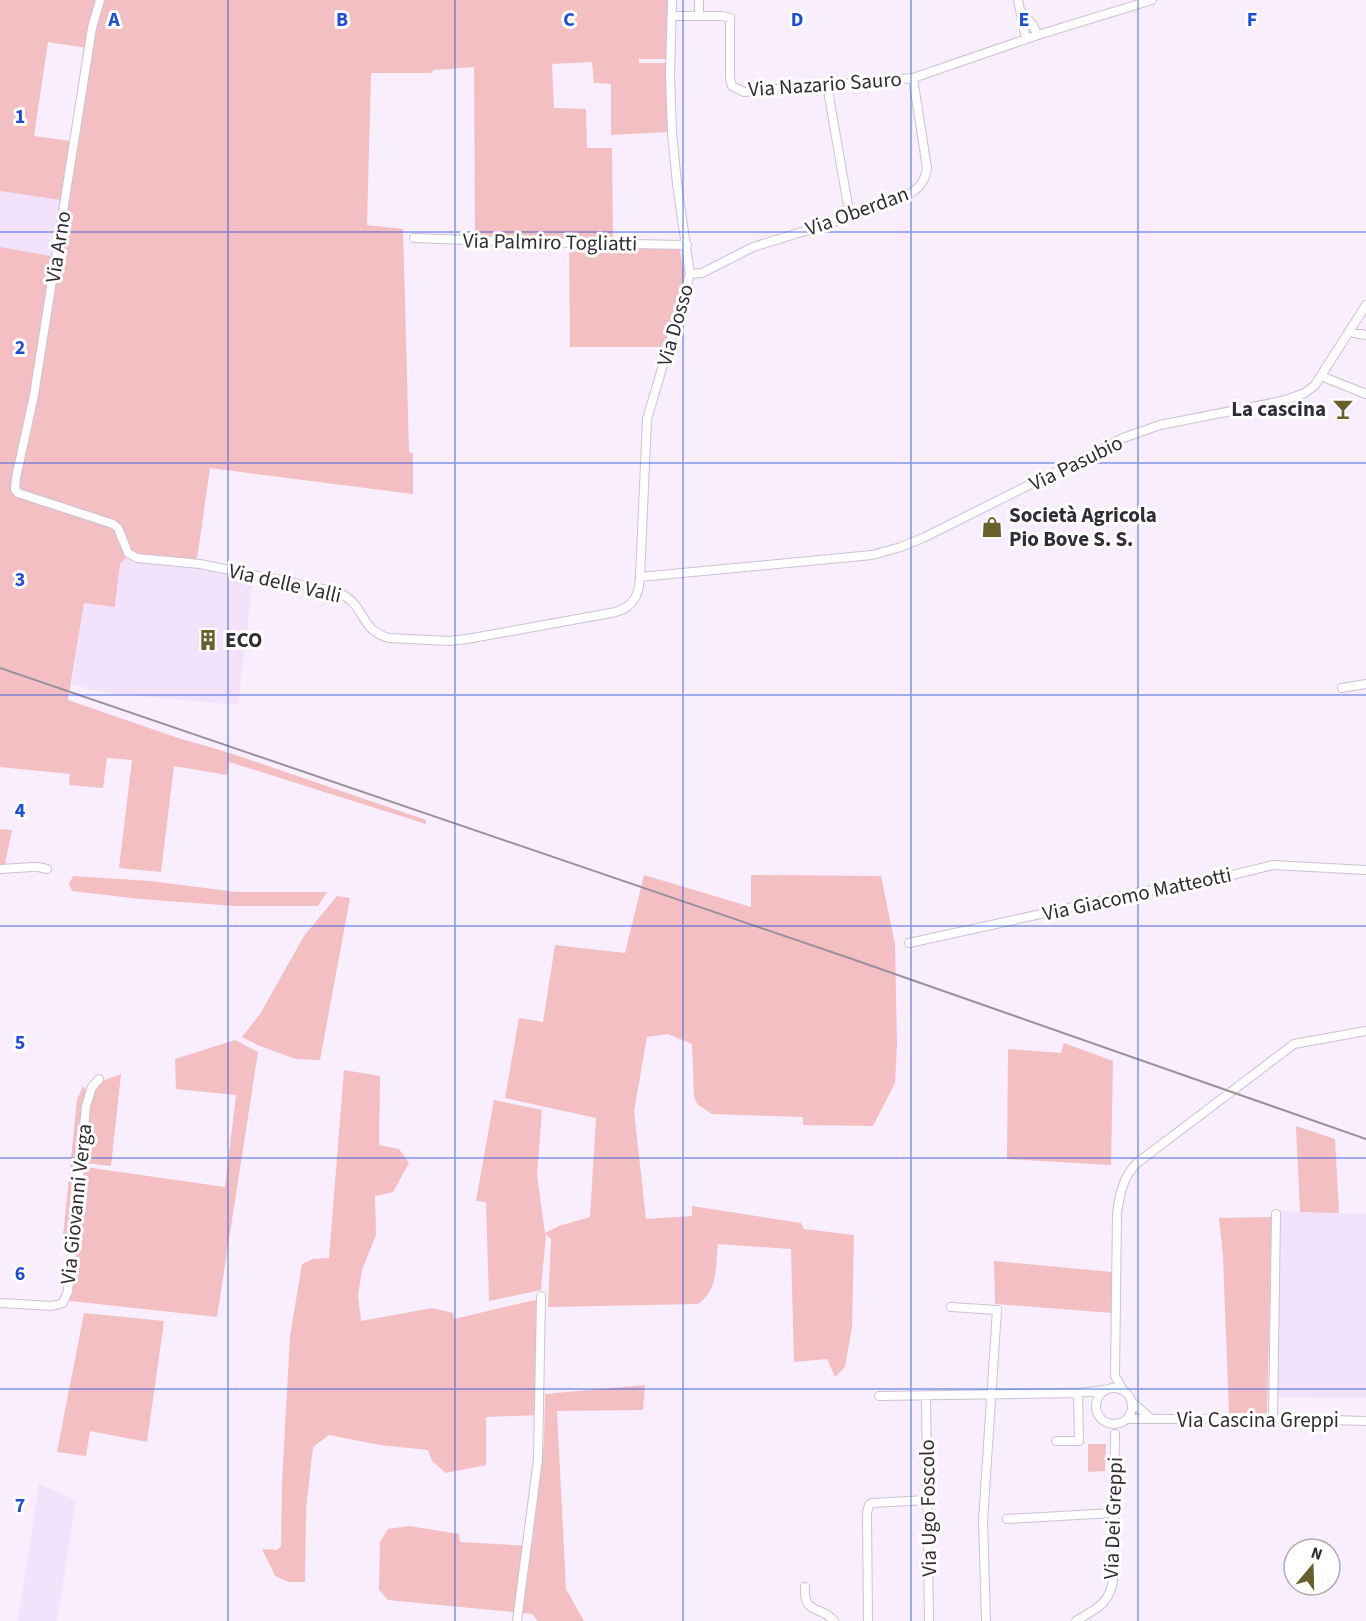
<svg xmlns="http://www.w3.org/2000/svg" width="1366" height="1621" viewBox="0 0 1366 1621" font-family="'Source Sans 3',sans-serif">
<rect width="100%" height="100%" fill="#f8eefd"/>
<!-- built -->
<path fill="#f3e2fb" d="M 0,191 L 60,200 L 53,253 L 49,256 L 0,247 Z
M 127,557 L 137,562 L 199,568 L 253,579 L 238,705 L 106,693 L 72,684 L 84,603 L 116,607 L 120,563 Z
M 1279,1211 L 1366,1214 L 1366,1398 L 1276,1397 Z
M 39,1484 L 76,1500 L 57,1621 L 18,1621 Z"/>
<!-- green -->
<path fill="#f3bfc3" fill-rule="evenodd" d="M 0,0 L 670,0 L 667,59 L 639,59 L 639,63 L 668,63 L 670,128 L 667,129 L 667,132 L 611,135 L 611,84 L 594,83 L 592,62 L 552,64 L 554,108 L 586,109 L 587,148 L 612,148 L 613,245 L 679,246 L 686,282 L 666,347 L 570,347 L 569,240 L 475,236 L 474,67 L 434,70 L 431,73 L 371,73 L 367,225 L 403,229 L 409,452 L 413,453 L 413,494 L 210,468 L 196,566 L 128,555 L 120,564 L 115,607 L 84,603 L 68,700 L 175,737 L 230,753 L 426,820 L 426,824 L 229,762 L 227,775 L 174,766 L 161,872 L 119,868 L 132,760 L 107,758 L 103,788 L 69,785 L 70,774 L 0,767 L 0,247 L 50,256 L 53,253 L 60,200 L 0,191 ZM 48,42 L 87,48 L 71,141 L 34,136 Z
M 0,829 L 12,830 L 5,864 L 0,864 Z
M 644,875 L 751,907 L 751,875 L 881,876 L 895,944 L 897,1045 L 895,1083 L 873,1126 L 803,1125 L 803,1117 L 712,1114 L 697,1104 L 694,1096 L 692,1044 L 668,1034 L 647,1037 L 634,1111 L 646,1219 L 692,1216 L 692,1206 L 801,1223 L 804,1229 L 854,1235 L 852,1327 L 845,1367 L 835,1377 L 827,1359 L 794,1362 L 791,1249 L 718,1244 C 715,1267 719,1289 698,1304 L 548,1307 L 551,1239 L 546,1234 L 541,1290 L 489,1301 L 486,1202 L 476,1201 L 494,1100 L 542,1110 L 537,1175 L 545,1233 L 559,1226 L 590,1217 L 596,1118 L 505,1098 L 519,1018 L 543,1022 L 555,945 L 625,953 Z
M 73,876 L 150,881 L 237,892 L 327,892 L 318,906 L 235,906 L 140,899 L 72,891 L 69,884 Z
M 337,896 L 350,898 L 320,1060 L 296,1059 L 260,1046 L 242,1037 L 260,1014 L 304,936 Z
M 235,1040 L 258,1052 L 217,1317 L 70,1301 L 85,1167 L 225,1187 L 236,1095 L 176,1089 L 175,1059 Z
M 1064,1043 L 1113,1061 L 1111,1165 L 1007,1159 L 1008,1049 L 1061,1053 Z
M 344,1070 L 380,1076 L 379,1145 L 399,1149 L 409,1163 L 393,1192 L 375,1196 L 376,1235 L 362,1270 L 358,1295 L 361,1321 L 432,1308 L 453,1313 L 454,1319 L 535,1300 L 539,1305 L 540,1415 L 486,1417 L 486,1465 L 446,1473 L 432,1461 L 428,1450 L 380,1445 L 329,1435 L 313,1447 L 306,1508 L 305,1582 L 289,1582 L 275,1576 L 262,1549 L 277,1550 L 281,1546 L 282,1483 L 290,1336 L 302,1264 L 313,1259 L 329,1258 Z
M 121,1074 L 111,1166 L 86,1163 C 87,1146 87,1094 99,1083 C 105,1079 114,1077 121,1074 Z
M 83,1086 L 86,1090 L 71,1238 L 63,1236 L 77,1100 Z
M 1296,1126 L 1335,1139 L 1339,1213 L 1300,1212 Z
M 1272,1217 L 1267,1413 L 1229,1413 L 1223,1257 L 1219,1218 Z
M 994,1261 L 1112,1272 L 1112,1313 L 995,1304 Z
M 84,1313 L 164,1321 L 147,1442 L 90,1431 L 86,1456 L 57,1452 Z
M 645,1385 L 643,1410 L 557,1411 L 566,1589 L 584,1621 L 538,1621 L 532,1614 L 388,1600 L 379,1590 L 380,1542 L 388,1529 L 409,1526 L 459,1534 L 460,1542 L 532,1546 L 544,1441 L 545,1394 Z
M 1088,1444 L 1106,1444 L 1105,1471 L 1088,1472 Z"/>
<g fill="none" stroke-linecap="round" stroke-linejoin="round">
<defs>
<path id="minor" d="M 100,0 L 92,28 L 34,395 L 16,478 L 15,489 L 18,493 L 113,524 L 118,528 L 128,553 L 137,558 L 200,564 L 337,592 C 367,604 358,630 389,638 L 449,641 L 467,639 L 616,612 C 634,606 639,595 640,577 L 647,419 L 690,274 L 677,184 L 672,132 L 670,74 L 672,0
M 699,0 L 699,16
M 1018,0 L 1026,39
M 1021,11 L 1032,24 L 1038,35
M 672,16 L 722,16 L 730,18 L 730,79 L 732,86 L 744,92 L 913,78 L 1038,35 L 1152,0
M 827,85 L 850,217
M 414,238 L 523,242 L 687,245
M 690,274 L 702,273 L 753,247 L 850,217 L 911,193 C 921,186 925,180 927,168 L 913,78
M 1349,332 L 1366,335
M 1321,376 L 1366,394
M 640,577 L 872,555 L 901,547 L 925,537 L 1123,438 L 1160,425 L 1282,401 L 1305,393 L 1315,385 L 1366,305
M 1342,688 L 1366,684
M 38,867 L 47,869
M 0,869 L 33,867
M 909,943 L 1141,892 L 1212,880 L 1273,865 L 1366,870
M 0,1303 L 52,1306 L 63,1303 L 68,1291 L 86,1106 L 92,1087 L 99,1079
M 951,1307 L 997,1310 L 983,1520 L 986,1621
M1096 1406a18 18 0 1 1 36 0a18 18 0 1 1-36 0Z
M 1123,1390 L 1115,1376 L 1117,1213 C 1120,1193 1123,1177 1137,1163 L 1294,1044 L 1366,1031
M 879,1396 L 1078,1393 L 1105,1390
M 926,1396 L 929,1621
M 1132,1402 L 1150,1418
M 1127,1419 L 1297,1419 L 1366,1421
M 1273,1419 L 1276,1214
M 1056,1441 L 1079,1441 L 1078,1393
M 1007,1519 L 1113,1513
M 805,1587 C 803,1616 822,1605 834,1621
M 517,1621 L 538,1459 L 541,1296
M 868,1621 L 867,1513 L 869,1505 L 872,1503 L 927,1500
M 1076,1621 C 1096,1608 1108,1606 1113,1581 L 1115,1434"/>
</defs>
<!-- minor casing -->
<use href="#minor" stroke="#cec1d4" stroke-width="10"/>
<!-- minor -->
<use href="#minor" stroke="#fff" stroke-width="8"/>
<!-- rail -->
<path stroke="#98919c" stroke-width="2" d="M 0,668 L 852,959 L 1366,1139"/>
</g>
<!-- grid -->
<path fill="none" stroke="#1d4ed8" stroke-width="1.5" stroke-opacity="0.55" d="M 228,0 L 228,1621M 455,0 L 455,1621M 683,0 L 683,1621M 911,0 L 911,1621M 1138,0 L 1138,1621M 0,232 L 1366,232M 0,463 L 1366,463M 0,695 L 1366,695M 0,926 L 1366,926M 0,1158 L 1366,1158M 0,1389 L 1366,1389"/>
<!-- icons -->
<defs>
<symbol id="bar-bare" viewBox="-9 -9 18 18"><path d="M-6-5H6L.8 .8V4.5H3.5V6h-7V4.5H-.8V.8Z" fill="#685f2b" stroke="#fff" stroke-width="2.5" paint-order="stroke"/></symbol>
<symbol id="shop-bare" viewBox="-9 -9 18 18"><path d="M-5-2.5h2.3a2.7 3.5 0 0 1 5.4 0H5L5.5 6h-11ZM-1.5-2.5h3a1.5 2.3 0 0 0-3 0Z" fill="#685f2b" stroke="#fff" stroke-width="2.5" paint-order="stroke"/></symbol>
<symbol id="building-bare" viewBox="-9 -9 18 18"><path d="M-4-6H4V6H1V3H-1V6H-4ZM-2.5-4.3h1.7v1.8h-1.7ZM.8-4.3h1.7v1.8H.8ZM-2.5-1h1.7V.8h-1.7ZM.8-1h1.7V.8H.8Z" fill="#685f2b" stroke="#fff" stroke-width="2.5" paint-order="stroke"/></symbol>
</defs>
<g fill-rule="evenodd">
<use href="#bar-bare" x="1328" y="394" width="30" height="30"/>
<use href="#shop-bare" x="977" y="512" width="30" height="30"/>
<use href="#building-bare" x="193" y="625" width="30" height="30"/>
</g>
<g text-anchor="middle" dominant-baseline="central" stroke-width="6" stroke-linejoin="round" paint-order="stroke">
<!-- street labels -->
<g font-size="21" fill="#322d35" stroke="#fff">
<text transform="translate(825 84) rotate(-4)">Via Nazario Sauro</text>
<text transform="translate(857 211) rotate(-20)">Via Oberdan</text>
<text transform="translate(550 242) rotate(1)">Via Palmiro Togliatti</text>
<text transform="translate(58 247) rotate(-81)">Via Arno</text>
<text transform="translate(675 325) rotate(-74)">Via Dosso</text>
<text transform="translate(1076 463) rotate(-26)">Via Pasubio</text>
<text transform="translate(285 583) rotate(13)">Via delle Valli</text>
<text transform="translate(1137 894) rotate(-12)">Via Giacomo Matteotti</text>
<text transform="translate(76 1204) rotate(-84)">Via Giovanni Verga</text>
<text x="1258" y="1420">Via Cascina Greppi</text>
<text transform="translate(928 1508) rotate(-91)">Via Ugo Foscolo</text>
<text transform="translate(1113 1518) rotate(-88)">Via Dei Greppi</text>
</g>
<!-- poi labels -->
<g font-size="21" font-weight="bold" fill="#322d35" stroke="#fff" text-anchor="start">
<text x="1326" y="409" text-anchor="end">La cascina</text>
<text x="1009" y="515">Società Agricola<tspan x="1009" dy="24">Pio Bove S. S.</tspan></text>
<text x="225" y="640">ECO</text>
</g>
</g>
<g font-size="20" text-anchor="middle" font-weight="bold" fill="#1d4ed8" stroke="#fff" stroke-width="6" stroke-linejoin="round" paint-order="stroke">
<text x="114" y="26">A</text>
<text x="342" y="26">B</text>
<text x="569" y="26">C</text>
<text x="797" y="26">D</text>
<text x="1024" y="26">E</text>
<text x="1252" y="26">F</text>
<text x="20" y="123">1</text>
<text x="20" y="354">2</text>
<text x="20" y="586">3</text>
<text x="20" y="817">4</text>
<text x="20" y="1049">5</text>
<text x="20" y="1280">6</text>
<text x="20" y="1512">7</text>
</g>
<!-- north arrow -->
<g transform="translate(1312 1567) rotate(19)"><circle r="28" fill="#ffffff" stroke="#adabae" stroke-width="1.5"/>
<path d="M0-4.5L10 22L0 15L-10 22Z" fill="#685f2b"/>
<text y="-9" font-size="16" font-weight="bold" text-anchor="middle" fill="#322d35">N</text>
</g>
</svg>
